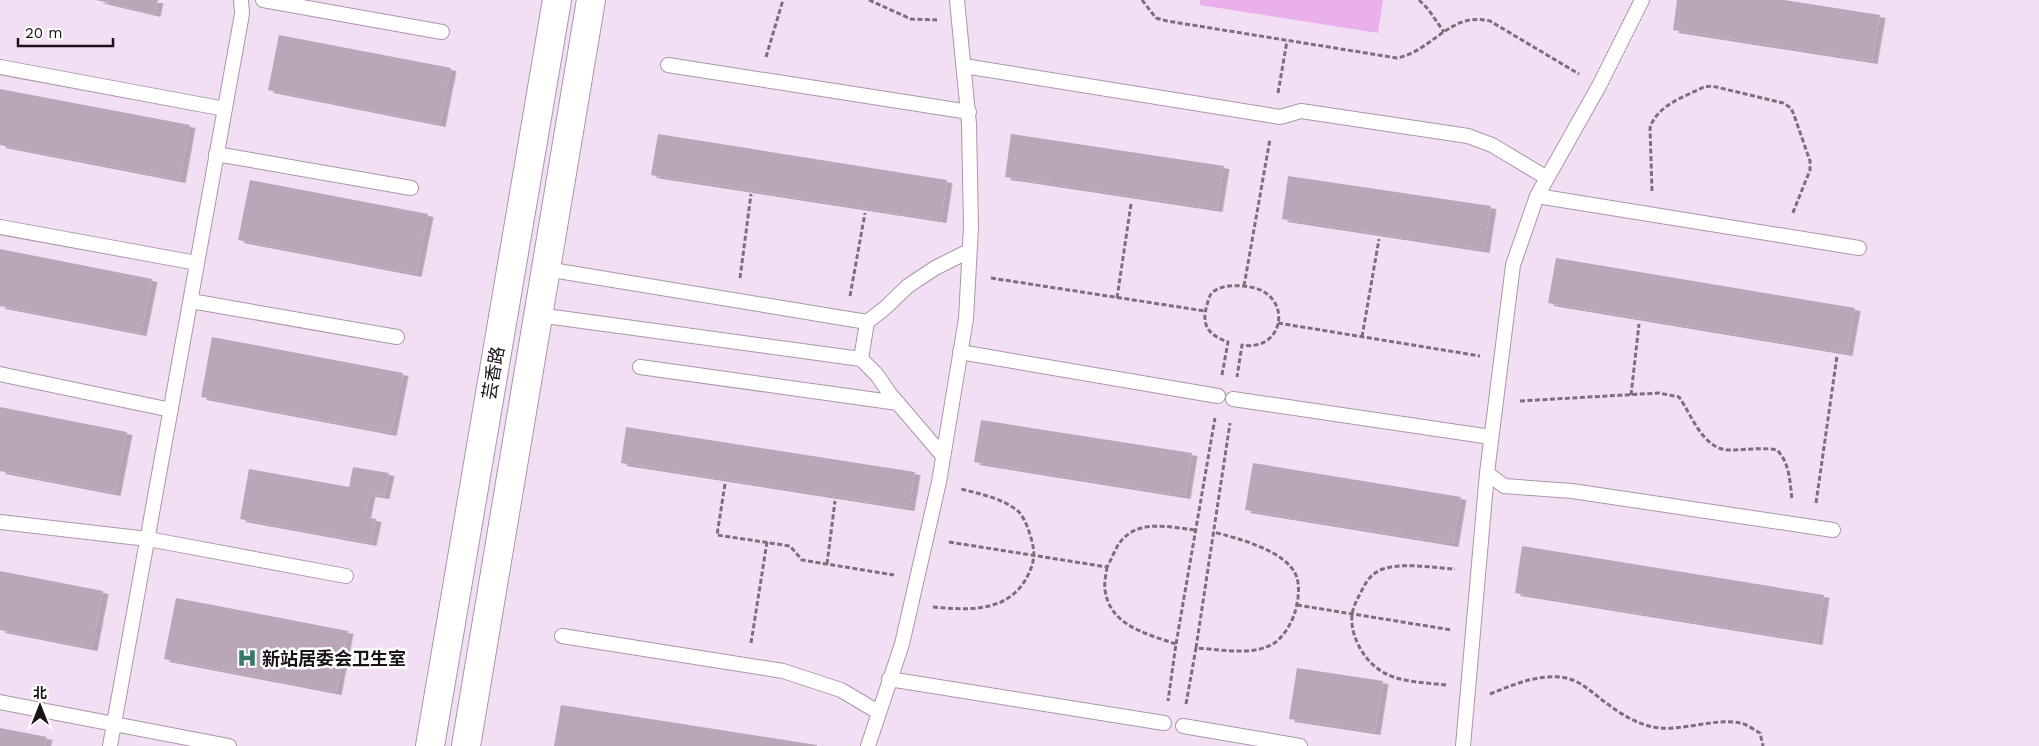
<svg xmlns="http://www.w3.org/2000/svg" width="2039" height="746" viewBox="0 0 2039 746" font-family="'Work Sans','Noto Sans SC',sans-serif">
<defs>
<filter id="shadow"><feDropShadow dx="5.5" dy="3" stdDeviation="0" flood-color="#0004"/></filter>
</defs>
<rect width="100%" height="100%" fill="#f3dff3"/>
<!-- green -->
<path fill="#e9b0eb" d="M 1200,0 L 1383,0 L 1378,33 L 1200,5 Z"/>
<!-- building -->
<path fill="#b9a6b9" filter="url(#shadow)" d="M 96,0 L 158,0 L 155,14 Z
M 1677,0 L 1784,0 L 1880,15 L 1872,61 L 1673,30 Z
M 279,35 L 451,68 L 440,124 L 268,90 Z
M 0,89 L 190,125 L 180,180 L 0,145 Z
M 658,134 L 947,180 L 941,220 L 651,175 Z
M 1011,134 L 1224,166 L 1217,209 L 1005,177 Z
M 1288,176 L 1491,206 L 1484,250 L 1282,219 Z
M 250,180 L 428,214 L 416,274 L 238,240 Z
M 0,249 L 152,279 L 141,333 L 0,306 Z
M 1556,258 L 1855,308 L 1847,353 L 1548,303 Z
M 212,337 L 403,373 L 391,433 L 201,397 Z
M 0,407 L 127,432 L 115,493 L 0,471 Z
M 981,420 L 1192,453 L 1185,496 L 974,462 Z
M 626,427 L 915,472 L 909,508 L 621,463 Z
M 1253,463 L 1461,497 L 1453,544 L 1245,510 Z
M 353,467 L 389,473 L 384,496 L 370,494 L 365,517 L 376,519 L 371,543 L 240,519 L 249,469 L 349,487 Z
M 1522,546 L 1824,595 L 1817,642 L 1515,593 Z
M 0,571 L 103,591 L 92,648 L 0,630 Z
M 176,598 L 348,631 L 336,692 L 164,659 Z
M 1297,668 L 1383,681 L 1375,732 L 1289,719 Z
M 561,705 L 817,745 L 817,746 L 554,746 Z
M 0,728 L 47,737 L 45,746 L 0,746 Z"/>
<g fill="none" stroke-linecap="round" stroke-linejoin="round">
<defs>
<path id="lane" d="M 263,0 L 442,32
M 668,65 L 969,112
M 964,66 L 1280,117 L 1301,111 L 1468,136 L 1492,145 L 1547,178
M 0,67 L 225,109
M 216,154 L 411,188
M 1537,196 L 1859,248
M 0,227 L 197,263
M 546,269 L 867,322 L 885,308 L 908,286 L 935,268 L 969,251
M 191,301 L 397,337
M 538,315 L 861,359 L 877,375 L 890,394 L 943,456
M 960,352 L 1218,396
M 861,359 L 867,322
M 640,367 L 898,403
M 0,374 L 171,410
M 1233,399 L 1491,437
M 1487,473 L 1504,486 L 1572,491 L 1833,530
M 0,522 L 148,539 L 346,576
M 562,636 L 783,671 L 841,690 L 878,712
M 889,679 L 1164,723
M 0,702 L 229,746
M 1183,726 L 1300,746
M 110,746 L 242,14 L 241,0
M 868,746 L 902,644 L 939,482 L 966,319 L 971,227 L 969,124 L 957,0
M 1463,746 L 1487,473 L 1513,265 L 1537,196 L 1599,86 L 1642,0"/>
<path id="secondary" d="M 430,746 L 557,0
M 466,746 L 591,0"/>
</defs>
<!-- lane casing -->
<use href="#lane" stroke="#a997a9" stroke-width="16"/>
<!-- secondary casing -->
<use href="#secondary" stroke="#a997a9" stroke-width="30"/>
<!-- path -->
<path stroke="#7c6f7c" stroke-width="3" stroke-dasharray="5 2.5" stroke-linecap="butt" d="M 869,0 L 911,19 L 937,20
M 1142,0 L 1156,18 L 1167,21 L 1397,58 C 1433,51 1450,11 1490,21 L 1579,74
M 1419,0 L 1428,9 L 1444,32
M 766,57 L 783,0
M 1278,93 L 1287,41
M 1652,191 L 1650,128 C 1657,105 1684,97 1704,87 L 1712,86 L 1783,103 L 1791,108 L 1794,115 L 1810,161 L 1810,170 L 1792,215
M 740,278 L 751,194
M 991,278 L 1205,311
M 1244,286 L 1270,139
M 850,296 L 865,213
M 1117,298 L 1131,204
M 1278,323 L 1480,356
M 1362,337 L 1379,239
M 1222,375 L 1228,342 C 1208,335 1201,325 1207,305 C 1208,302 1209,296 1211,294 C 1220,283 1243,285 1255,288 C 1293,299 1283,352 1242,345 L 1237,377
M 1631,395 L 1639,324
M 1520,401 L 1659,393 L 1679,397 C 1692,415 1703,451 1731,450 C 1746,450 1762,447 1777,450 C 1790,463 1790,483 1792,500
M 725,484 L 717,535 L 790,546 L 802,560 L 894,575
M 1816,503 L 1837,356
M 949,542 L 1107,567 C 1111,560 1114,552 1118,545 C 1136,518 1168,527 1195,530
M 827,564 L 835,501
M 1107,567 C 1106,574 1104,583 1105,590 C 1110,626 1147,634 1176,644 L 1168,701
M 1297,605 L 1452,630
M 933,607 C 968,610 1006,613 1026,579 C 1033,566 1036,556 1032,542 C 1030,533 1025,518 1018,511 C 1002,498 980,494 961,489
M 751,643 L 767,542
M 1176,644 L 1215,418
M 1196,648 L 1230,423
M 1446,685 C 1424,682 1395,683 1377,668 C 1362,657 1350,634 1352,615 C 1353,606 1358,598 1362,590 C 1367,580 1372,573 1383,569 C 1404,562 1433,568 1455,569
M 1490,694 C 1512,685 1536,675 1560,677 C 1581,679 1593,694 1609,705 C 1621,714 1634,722 1649,726 C 1677,734 1714,717 1740,723 C 1747,724 1754,730 1760,733 L 1763,746
M 1186,704 L 1196,648 C 1219,649 1249,656 1271,645 C 1282,640 1292,623 1295,612 C 1298,602 1300,588 1297,578 C 1289,551 1237,538 1213,532"/>
<!-- lane -->
<use href="#lane" stroke="#fff" stroke-width="14"/>
<!-- secondary -->
<use href="#secondary" stroke="#fff" stroke-width="28"/>
</g>
<!-- icons -->
<defs>
<symbol id="hospital-bare" viewBox="-9 -9 18 18"><path d="M-5-5h3v3.5h4V-5h3V5h-3V1.5h-4V5h-3Z" fill="#38796a" stroke="#fff" stroke-width="2.5" paint-order="stroke"/></symbol>
</defs>
<g fill-rule="evenodd">
<use href="#hospital-bare" x="233" y="644" width="28" height="28"/>
</g>
<g text-anchor="middle" dominant-baseline="central" stroke-width="5" stroke-linejoin="round" paint-order="stroke">
<!-- street labels -->
<g font-size="18" fill="#191219" stroke="#fff">
<text transform="translate(493 373) rotate(-80)">芸香路</text>
</g>
<!-- poi labels -->
<g font-size="18" font-weight="bold" fill="#191219" stroke="#fff" text-anchor="start">
<text x="262" y="658">新站居委会卫生室</text>
</g>
</g>
<!-- north arrow -->
<g transform="translate(40 706)" stroke="#ffffff" stroke-width="4" paint-order="stroke">
<path d="M0-4L9 19L0 12L-9 19Z" fill="#191219"/>
<text y="-8" font-size="14" font-weight="bold" text-anchor="middle" fill="#191219">北</text>
</g>
<!-- scale -->
<path d="M18 38v8h95v-8" fill="none" stroke="#191219" stroke-width="2.5"/>
<text x="25" y="38" font-size="15" fill="#191219" stroke="#ffffff" stroke-width="4" paint-order="stroke">20 m</text>
</svg>
